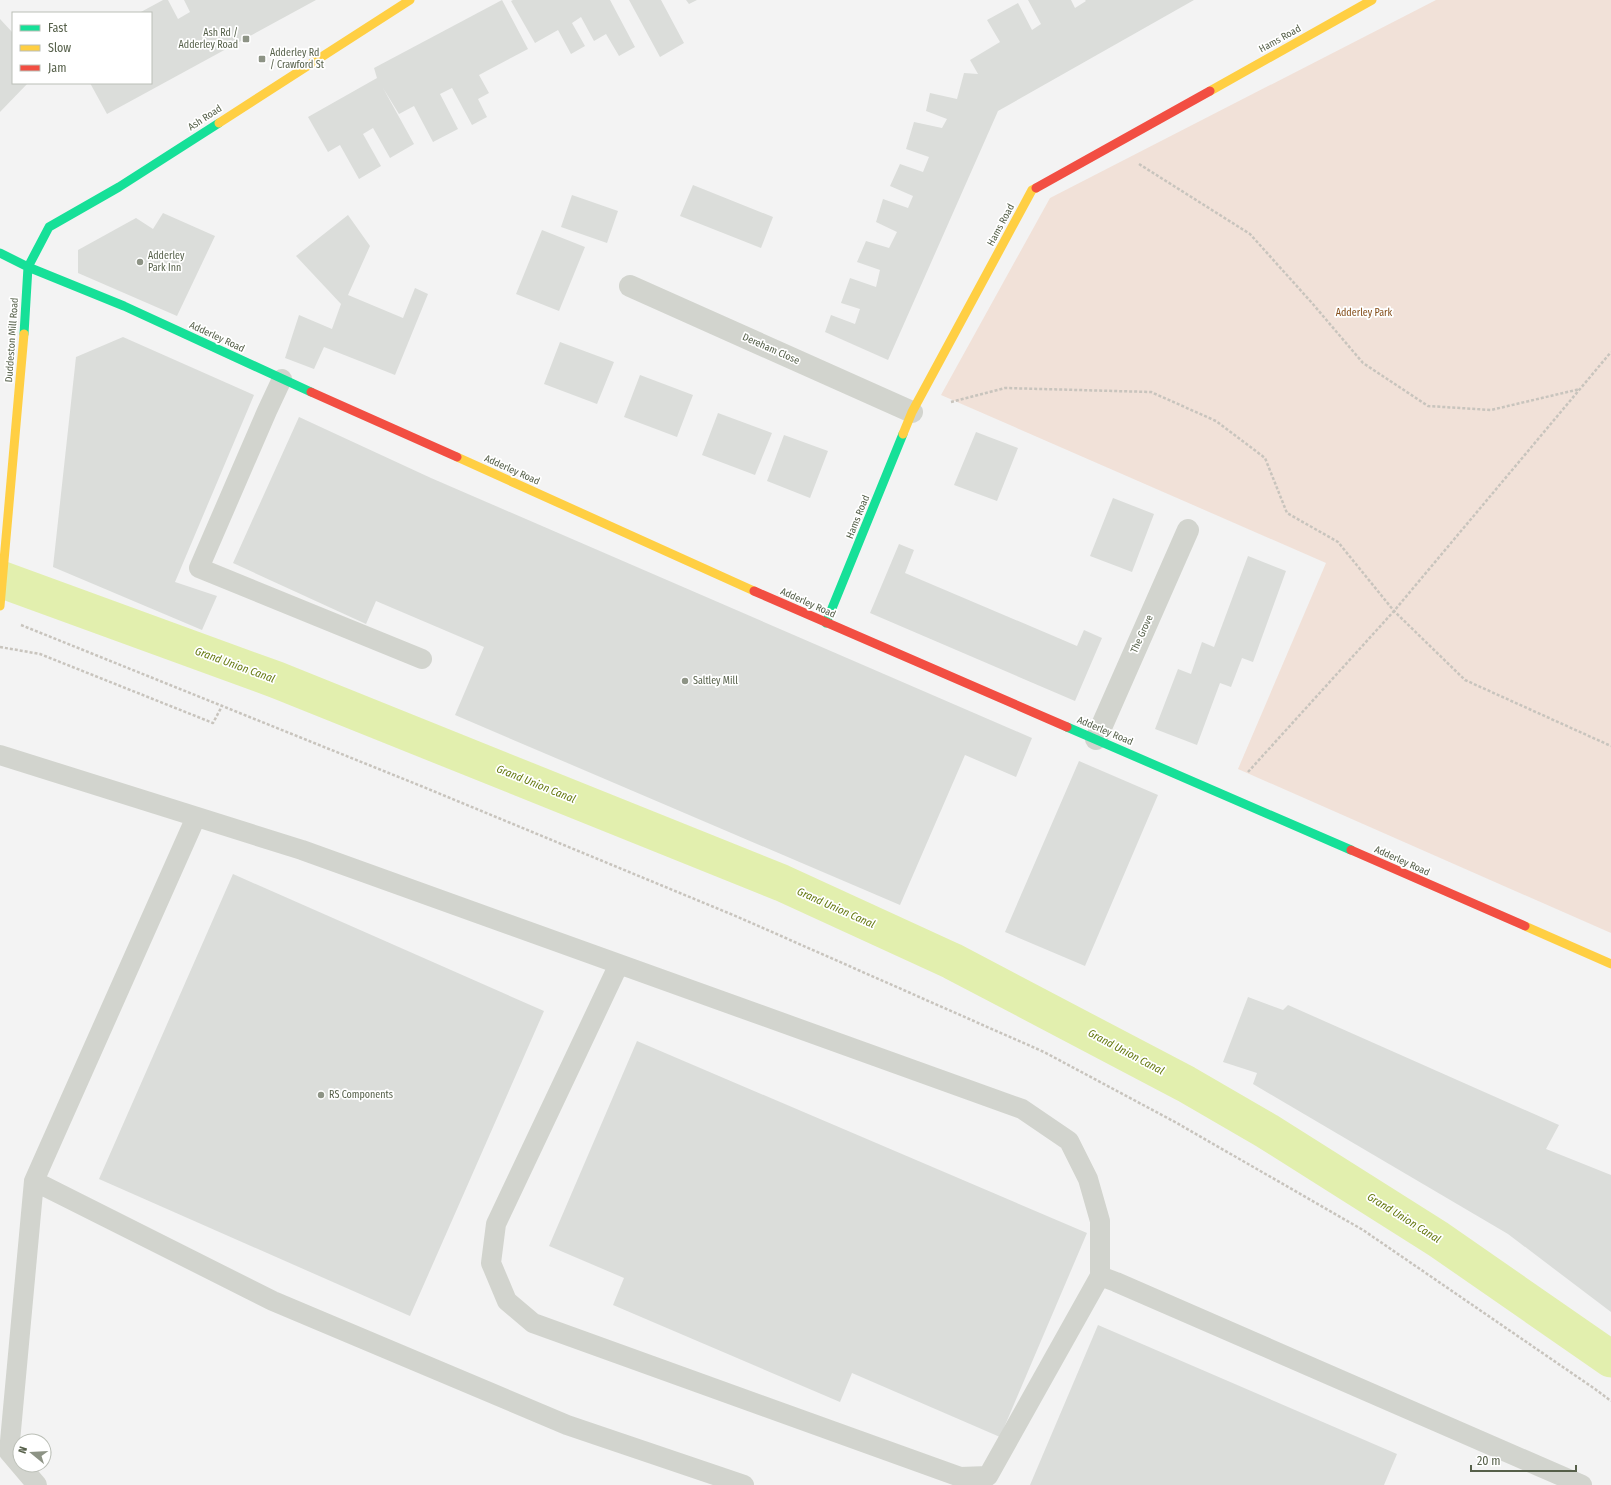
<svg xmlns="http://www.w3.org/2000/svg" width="1611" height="1485" viewBox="0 0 1611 1485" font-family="'Fira Sans Condensed',sans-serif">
<rect width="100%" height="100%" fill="#f3f3f3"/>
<!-- green -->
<path fill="#f1e1d8" d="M 1436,0 L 1611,0 L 1611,933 L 1238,769 L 1326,563 L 941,395 L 1050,198 Z"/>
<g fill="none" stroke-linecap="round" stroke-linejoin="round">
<!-- canal -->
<path stroke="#e2efae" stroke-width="37" d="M 0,579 L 277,680 L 782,883 L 952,961 L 1186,1084 L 1267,1131 L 1438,1239 L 1611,1359"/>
</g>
<!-- building -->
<path fill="#dbddda" d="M 163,0 L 168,0 L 178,19 L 190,12 L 184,0 L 316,0 L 107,114 L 90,83 L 151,83 L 151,13 L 139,13 Z
M 502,0 L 528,49 L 479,75 L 489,93 L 478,99 L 487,117 L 472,125 L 452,88 L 440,94 L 458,129 L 433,142 L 414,106 L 399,114 L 383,88 L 414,144 L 390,158 L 373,128 L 363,134 L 381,166 L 359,179 L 340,145 L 328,152 L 308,117 L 377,78 L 374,68 Z
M 513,0 L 610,0 L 635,47 L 619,56 L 606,34 L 594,41 L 581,17 L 572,23 L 585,46 L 571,54 L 558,30 L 535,43 L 511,1 Z
M 629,0 L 661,0 L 684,43 L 660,57 Z
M 686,0 L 697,0 L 689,4 Z
M 1028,0 L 1071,0 L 1075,8 L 1086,1 L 1085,0 L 1194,0 L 998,111 L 888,360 L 825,332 L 831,315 L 855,324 L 860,309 L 841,303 L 850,278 L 876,287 L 880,270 L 857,262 L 866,241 L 889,248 L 897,232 L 876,222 L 883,199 L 908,208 L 913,196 L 890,186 L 900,164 L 923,172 L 929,157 L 906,149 L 914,122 L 942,128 L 947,119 L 926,111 L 930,93 L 957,99 L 964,73 L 978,74 L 970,60 L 1000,42 L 987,20 L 1018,3 L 1032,30 L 1041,24 Z
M 0,19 L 13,33 L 13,83 L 28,83 L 0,112 Z
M 693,185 L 773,217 L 761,248 L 680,216 Z
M 572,195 L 618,211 L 607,243 L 561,227 Z
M 163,213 L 215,236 L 177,316 L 78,273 L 78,250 L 136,218 L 153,229 Z
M 348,215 L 370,246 L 348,295 L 403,318 L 415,288 L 428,294 L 395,375 L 324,347 L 314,369 L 285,358 L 299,315 L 332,329 L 341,304 L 296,256 Z
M 542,230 L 585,247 L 559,311 L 516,294 Z
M 123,337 L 254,395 L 175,582 L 217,596 L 202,630 L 53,567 L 76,357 Z
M 560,342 L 614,362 L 597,404 L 544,384 Z
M 640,375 L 693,395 L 677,437 L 624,417 Z
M 718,413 L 772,433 L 755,475 L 702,455 Z
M 299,417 L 431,478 L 1032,738 L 1016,777 L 965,755 L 900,905 L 455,715 L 484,647 L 376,601 L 366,624 L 233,563 Z
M 976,432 L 1018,448 L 997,501 L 954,485 Z
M 784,435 L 828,451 L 810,498 L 767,481 Z
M 1113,498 L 1154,514 L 1132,572 L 1090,556 Z
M 899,544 L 914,550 L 905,573 L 1077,646 L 1084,630 L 1102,638 L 1075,701 L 870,613 Z
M 1248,556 L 1286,571 L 1253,662 L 1242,658 L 1231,687 L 1220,683 L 1197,745 L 1155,729 L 1178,669 L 1191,674 L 1202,642 L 1214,647 Z
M 1079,761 L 1158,795 L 1085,966 L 1005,932 Z
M 233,874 L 544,1011 L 410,1316 L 99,1179 Z
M 1248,997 L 1283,1010 L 1288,1005 L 1559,1125 L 1546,1149 L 1611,1175 L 1611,1312 L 1508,1234 L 1253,1084 L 1257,1073 L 1223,1062 Z
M 637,1041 L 1087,1233 L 1000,1437 L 852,1373 L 840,1402 L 613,1305 L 624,1278 L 549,1246 Z
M 1098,1325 L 1397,1454 L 1384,1485 L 1030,1485 Z"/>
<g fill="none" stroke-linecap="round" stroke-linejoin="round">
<!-- path -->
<path stroke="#c8c4bd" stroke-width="2.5" stroke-dasharray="3 2" stroke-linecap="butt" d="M 1139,164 L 1250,234 L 1312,303 L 1363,363 L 1428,406 L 1491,410 L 1580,389
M 951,402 L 1005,388 L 1151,392 L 1216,421 L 1265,458 L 1287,513 L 1338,542 L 1394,611 L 1465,680 L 1611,746
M 21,625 L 421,786 L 738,917 L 1044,1052 L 1175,1122 L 1363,1230 L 1595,1389 L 1611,1401
M 0,647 L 40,654 L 213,723 L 222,706
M 1248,772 L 1394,611 L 1611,352"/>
<!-- lane -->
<path stroke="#d2d4ce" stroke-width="20" d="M 282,379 L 267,411 L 199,568 L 422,659
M 0,755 L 302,850 L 1022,1109 L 1069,1141 L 1088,1179 L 1100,1221 L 1100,1276 L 988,1476 L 960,1477 L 533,1323 L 507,1301 L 491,1263 L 496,1224 L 619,964
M 34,1181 L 273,1301 L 567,1425 L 744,1485
M 1100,1276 L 1116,1282 L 1582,1485
M 37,1485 L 9,1452 L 34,1181 L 196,817"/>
<!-- street -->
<path stroke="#d2d4ce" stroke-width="22" d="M 630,286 L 912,412
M 1096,739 L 1188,530"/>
<!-- fast -->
<path stroke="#16e098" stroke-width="9" d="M 0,253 L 28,267 L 124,306 L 311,392
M 24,334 L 28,267 L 49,227 L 119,187 L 219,123
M 826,623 L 903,434
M 1067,727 L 1351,850"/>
<!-- slow -->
<path stroke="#ffcf43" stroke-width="9" d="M 1210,91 L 1372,0
M 219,123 L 410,0
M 903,434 L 912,412 L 1032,190 L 1036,188
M 457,457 L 754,591
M 0,606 L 24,334
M 1525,926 L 1611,964"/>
<!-- jam -->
<path stroke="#f24e42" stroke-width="9" d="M 1036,188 L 1210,91
M 311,392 L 457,457
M 754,591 L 1067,727
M 1351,850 L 1525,926"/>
</g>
<!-- markers -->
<g fill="#8d9385" stroke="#fff" stroke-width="1.5">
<rect x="242" y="35" width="8" height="8" rx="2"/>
<rect x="258" y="55" width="8" height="8" rx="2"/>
<circle cx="140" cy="262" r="4"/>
<circle cx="685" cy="681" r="4"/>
<circle cx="321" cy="1095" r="4"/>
</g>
<g text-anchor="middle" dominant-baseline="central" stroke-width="3.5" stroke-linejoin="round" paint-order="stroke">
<!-- poi labels -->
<g font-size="10" fill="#56604a" stroke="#fff" text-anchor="start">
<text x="238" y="33" text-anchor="end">Ash Rd /<tspan x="238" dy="12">Adderley Road</tspan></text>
<text x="270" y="53">Adderley Rd<tspan x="270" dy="12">/ Crawford St</tspan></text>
<text x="148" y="256">Adderley<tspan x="148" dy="12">Park Inn</tspan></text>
<text x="693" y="681">Saltley Mill</text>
<text x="329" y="1095">RS Components</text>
</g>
<!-- street labels -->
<g font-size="10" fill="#56604a" stroke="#fff">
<text transform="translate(1280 39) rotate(-29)">Hams Road</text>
<text transform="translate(205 118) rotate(-33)">Ash Road</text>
<text transform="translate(1001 225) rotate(-62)">Hams Road</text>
<text transform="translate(217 337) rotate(25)">Adderley Road</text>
<text transform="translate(12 340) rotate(-86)">Duddeston Mill Road</text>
<text transform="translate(771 349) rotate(24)">Dereham Close</text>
<text transform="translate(512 470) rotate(24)">Adderley Road</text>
<text transform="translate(858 517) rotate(-68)">Hams Road</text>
<text transform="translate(808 603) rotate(24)">Adderley Road</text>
<text transform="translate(1142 634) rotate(-66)">The Grove</text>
<text transform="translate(1105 731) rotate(23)">Adderley Road</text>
<text transform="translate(1402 861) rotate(24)">Adderley Road</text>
</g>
<!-- park labels -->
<g font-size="10" fill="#834c18" stroke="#fff">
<text x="1364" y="313">Adderley Park</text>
</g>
<!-- water labels -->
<g font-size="11" font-style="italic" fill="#64780e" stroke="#fff">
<text transform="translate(235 665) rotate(20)">Grand Union Canal</text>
<text transform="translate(536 784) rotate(22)">Grand Union Canal</text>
<text transform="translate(836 908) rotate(24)">Grand Union Canal</text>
<text transform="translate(1126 1052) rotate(28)">Grand Union Canal</text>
<text transform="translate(1404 1218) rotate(32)">Grand Union Canal</text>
</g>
</g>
<!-- legend -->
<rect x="12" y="12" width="140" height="72" fill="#ffffff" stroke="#bbbfb7"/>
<rect x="20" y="25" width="20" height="6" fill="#16e098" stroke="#bbbfb7"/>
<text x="48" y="32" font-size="12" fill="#56604a">Fast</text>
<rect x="20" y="45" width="20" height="6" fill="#ffcf43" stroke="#bbbfb7"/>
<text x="48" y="52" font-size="12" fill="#56604a">Slow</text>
<rect x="20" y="65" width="20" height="6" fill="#f24e42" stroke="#bbbfb7"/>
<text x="48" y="72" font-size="12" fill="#56604a">Jam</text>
<!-- north arrow -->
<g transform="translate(32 1453) rotate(288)"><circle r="19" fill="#ffffff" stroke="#bbbfb7"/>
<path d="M0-3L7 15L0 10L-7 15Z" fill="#8d9385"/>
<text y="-6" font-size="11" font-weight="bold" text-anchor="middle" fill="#56604a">N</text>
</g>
<!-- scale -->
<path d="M1471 1465v6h105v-6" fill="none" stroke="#56604a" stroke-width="2"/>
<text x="1477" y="1465" font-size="12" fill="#56604a" stroke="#ffffff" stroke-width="3" paint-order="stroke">20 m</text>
</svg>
